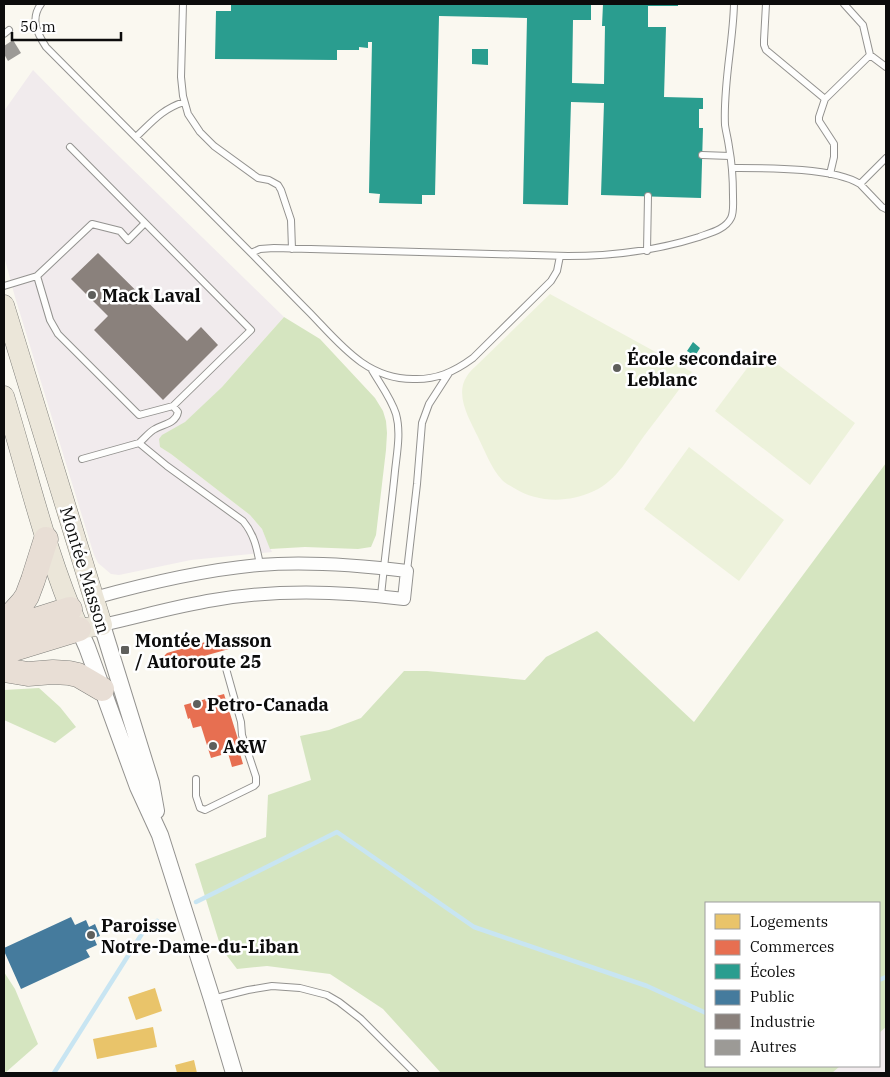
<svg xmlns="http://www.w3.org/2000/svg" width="890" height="1077" viewBox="0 0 890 1077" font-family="'IBM Plex Serif',serif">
<rect width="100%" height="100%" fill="#faf8f0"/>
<!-- industrial -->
<path fill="#f1ebed" d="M 33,70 L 83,121 L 284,317 L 222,387 L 160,447 L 171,454 L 250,515 L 262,529 L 272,552 L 191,560 L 119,575 L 111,574 L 98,563 L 94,555 L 15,297 L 4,256 L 4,111 Z
M 886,1003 L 886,1073 L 808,1073 L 816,1066 L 879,1066 L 879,1010 Z"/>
<!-- forest -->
<path fill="#d5e5c0" d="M 284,317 L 320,339 L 375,398 L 383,411 L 386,421 L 387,433 L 386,450 L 376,535 L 371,547 L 358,549 L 305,547 L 270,549 L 262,529 L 250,515 L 171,454 L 160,447 L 159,439 L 162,435 L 185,422 L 222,387 Z
M 886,463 L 886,1027 L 879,1033 L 879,903 L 706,903 L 706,1066 L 840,1066 L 832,1073 L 441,1073 L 383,1009 L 330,974 L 267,966 L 237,969 L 221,948 L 195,864 L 266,837 L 268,795 L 311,780 L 300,736 L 329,730 L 361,718 L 404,671 L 427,671 L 525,680 L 546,657 L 597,631 L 694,722 Z
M 39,688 L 60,707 L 76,727 L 55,743 L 4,720 L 4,690 Z
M 4,972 L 15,989 L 38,1044 L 5,1073 L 4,1073 Z"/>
<!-- pitch -->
<path fill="#edf2db" d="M 550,294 L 692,372 C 676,394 660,415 644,436 C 630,455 617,481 594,491 C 568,503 538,503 514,488 C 510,486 505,483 502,480 C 491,468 485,451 478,437 C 470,420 454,395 467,376 C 469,372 473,369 477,365 Z
M 760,351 L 855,423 L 810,485 L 715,411 Z
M 689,447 L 784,520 L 739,581 L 644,509 Z"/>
<!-- homes -->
<path fill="#e9c46a" d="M 155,988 L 162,1011 L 136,1020 L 128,997 Z
M 153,1027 L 157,1047 L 97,1059 L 93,1039 Z
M 194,1060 L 197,1073 L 177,1073 L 175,1065 Z"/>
<!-- shops -->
<path fill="#e76f51" d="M 226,636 L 229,636 L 233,642 L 232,646 L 229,649 L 172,665 L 167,666 L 164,664 L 164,656 L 167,653 Z
M 224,694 L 241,749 L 239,750 L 243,764 L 232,767 L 228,753 L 211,758 L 201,726 L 193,728 L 190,718 L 188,719 L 184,705 Z"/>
<!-- schools -->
<path fill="#2a9d8f" d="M 231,4 L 591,4 L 591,20 L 573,20 L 572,83 L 604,84 L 605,26 L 602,26 L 603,4 L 678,4 L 678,6 L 648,6 L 648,27 L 666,27 L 664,97 L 703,98 L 703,109 L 699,109 L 699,128 L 703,128 L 701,198 L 601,195 L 604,103 L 571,102 L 568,205 L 523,204 L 527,18 L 439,16 L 435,195 L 422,195 L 422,204 L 379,203 L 380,194 L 369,193 L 372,42 L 368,42 L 368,48 L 359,47 L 359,50 L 337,50 L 337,60 L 215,59 L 216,11 L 231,11 Z
M 472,49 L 488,49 L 488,65 L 472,64 Z
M 693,342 L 700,348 L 695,356 L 687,351 Z"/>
<!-- public -->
<path fill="#457b9d" d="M 71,917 L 75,925 L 86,920 L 89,927 L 95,924 L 100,936 L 94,938 L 97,945 L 86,950 L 90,957 L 21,989 L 4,951 L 4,948 Z"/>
<!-- industry -->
<path fill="#8a817c" d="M 98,253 L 187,341 L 201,327 L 218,345 L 163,400 L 94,330 L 108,316 L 71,279 Z"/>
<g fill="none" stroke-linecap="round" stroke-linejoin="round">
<!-- stream -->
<path stroke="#c8e5f2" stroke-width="4.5" d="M 196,902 L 337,832 L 474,927 L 647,986 L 706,1013
M 879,980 L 886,977
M 54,1073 L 143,932 L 157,921"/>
</g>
<!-- building -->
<path fill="#9c9a96" d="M 13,40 L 21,53 L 8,61 L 4,54 L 4,46 Z"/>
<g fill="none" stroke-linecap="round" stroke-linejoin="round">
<defs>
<path id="service" d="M 41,4 C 30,19 37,33 46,47 L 251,253 L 260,249 L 274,248 L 568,256 C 614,256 655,251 699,237 C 709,233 725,230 731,218 C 734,212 733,203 733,196 C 733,180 732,163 729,147 C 728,139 726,132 725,125 C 723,84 733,44 734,4
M 183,4 L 181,77 L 183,96 L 188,114 L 200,132 L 214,146 L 258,178 L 269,180 L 278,185 L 281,190 L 291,220 L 292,249
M 766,4 L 764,40 L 764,45 L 766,50 L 825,99 L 870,55
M 844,4 L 863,25 L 870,55 L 886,67
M 4,34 L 9,30
M 825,99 L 819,117 L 819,121 L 834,144 L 834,157 L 830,174
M 136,137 C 152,122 162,109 184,102
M 702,155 L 730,156
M 886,158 L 860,184 L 882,207 L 886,209
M 732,168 C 764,168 834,167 860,184
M 647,251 L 648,196
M 251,253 C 271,273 290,293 310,313 C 340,344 366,379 413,379 C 436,380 454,372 473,358 L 551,281 L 557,271 L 560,256
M 37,276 L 50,320 L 58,334 L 139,415 L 173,406 L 251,330 L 70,147
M 4,286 L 37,276 L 92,224 L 120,231 L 128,240 L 145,223
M 372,370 C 380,384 391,398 396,414 C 401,432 397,452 395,471 C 391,512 385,554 381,596
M 139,443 C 144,439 149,432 155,429 C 164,424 176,423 178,412 L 173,406
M 82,459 L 139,443 L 167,466 L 243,521 C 254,534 257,548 260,565
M 407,571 L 417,484 L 422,423 L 429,404 L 449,373
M 196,779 L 196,796 L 200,808 L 205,810 L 254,786 L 256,784 L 256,777 L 242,735 L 241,722 L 225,665
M 212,999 L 248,990 L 272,986 L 300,988 L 327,995 L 339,1002 L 361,1019 L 415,1073"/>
<path id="minor" d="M 94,598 C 148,583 203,570 259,565 C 308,561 358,565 407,571 L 404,599 C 341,591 276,589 214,600 C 176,606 139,617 102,625"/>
<path id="tertiary" d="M 102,625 L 151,783 L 156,811
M 79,629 L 87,647 L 138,787 L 160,835 L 212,999 L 234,1073"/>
<path id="primary" d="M 4,305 L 102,625 L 79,629 C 46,554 28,474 4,396"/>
<path id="motorway" d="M 4,623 L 23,602 L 27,596 L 33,580 L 46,539
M 4,630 L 70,609
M 4,652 L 79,629
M 4,670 L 28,674 L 53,672 L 69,673 L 78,675 L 102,689"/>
</defs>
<!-- service casing -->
<use href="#service" stroke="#93928f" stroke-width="8"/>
<!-- minor casing -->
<use href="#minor" stroke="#93928f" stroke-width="14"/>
<!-- tertiary casing -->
<use href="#tertiary" stroke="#93928f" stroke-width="18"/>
<!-- primary casing -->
<use href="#primary" stroke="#80807c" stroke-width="21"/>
<!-- motorway casing -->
<use href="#motorway" stroke="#80807c" stroke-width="25"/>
<!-- service -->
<use href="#service" stroke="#fefefd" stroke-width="6"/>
<!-- minor -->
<use href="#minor" stroke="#fefefd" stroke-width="12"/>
<!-- tertiary -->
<use href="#tertiary" stroke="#fefefd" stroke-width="16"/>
<!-- primary -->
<use href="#primary" stroke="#ebe6d9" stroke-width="20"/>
<!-- motorway -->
<use href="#motorway" stroke="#e8ded5" stroke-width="24"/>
</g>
<!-- markers -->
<g fill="#5f5f5c" stroke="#fff" stroke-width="2">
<circle cx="92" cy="295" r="5"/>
<circle cx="617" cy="368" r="5"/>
<rect x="120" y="645" width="10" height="10" rx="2.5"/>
<circle cx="197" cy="704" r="5"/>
<circle cx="213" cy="746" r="5"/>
<circle cx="91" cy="935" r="5"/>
</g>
<g text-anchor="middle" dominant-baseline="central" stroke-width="5" stroke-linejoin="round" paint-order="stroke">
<!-- poi labels -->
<g font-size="18" font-weight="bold" fill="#0c0c0c" stroke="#fff" text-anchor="start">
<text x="102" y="295">Mack Laval</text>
<text x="627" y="358">École secondaire<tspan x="627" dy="21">Leblanc</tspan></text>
<text x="135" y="640">Montée Masson<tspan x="135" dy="21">/ Autoroute 25</tspan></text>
<text x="207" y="704">Petro-Canada</text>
<text x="223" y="746">A&amp;W</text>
<text x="101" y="925">Paroisse<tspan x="101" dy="21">Notre-Dame-du-Liban</tspan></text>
</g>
<!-- street labels -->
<g font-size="18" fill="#0c0c0c" stroke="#fff">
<text transform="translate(85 570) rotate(73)">Montée Masson</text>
</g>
</g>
<!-- border -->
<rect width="890" height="1077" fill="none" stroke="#0c0c0c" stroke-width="10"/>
<!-- legend -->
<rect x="705" y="902" width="175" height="165" fill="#ffffff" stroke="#9e9e9e"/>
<rect x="715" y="914" width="25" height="15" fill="#e9c46a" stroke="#9e9e9e"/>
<text x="750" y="927" font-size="15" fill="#0c0c0c">Logements</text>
<rect x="715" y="940" width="25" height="15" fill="#e76f51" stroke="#9e9e9e"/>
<text x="750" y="952" font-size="15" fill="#0c0c0c">Commerces</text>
<rect x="715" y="964" width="25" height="15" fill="#2a9d8f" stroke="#9e9e9e"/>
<text x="750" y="977" font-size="15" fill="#0c0c0c">Écoles</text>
<rect x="715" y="990" width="25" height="15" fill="#457b9d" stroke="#9e9e9e"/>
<text x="750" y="1002" font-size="15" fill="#0c0c0c">Public</text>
<rect x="715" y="1014" width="25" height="15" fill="#8a817c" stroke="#9e9e9e"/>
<text x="750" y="1027" font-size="15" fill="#0c0c0c">Industrie</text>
<rect x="715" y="1040" width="25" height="15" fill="#9c9a96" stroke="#9e9e9e"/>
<text x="750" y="1052" font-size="15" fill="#0c0c0c">Autres</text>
<!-- scale -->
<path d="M12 32v8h109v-8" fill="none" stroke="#0c0c0c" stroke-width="2.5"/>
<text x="20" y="32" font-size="15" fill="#0c0c0c" stroke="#ffffff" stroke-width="4" paint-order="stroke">50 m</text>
</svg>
